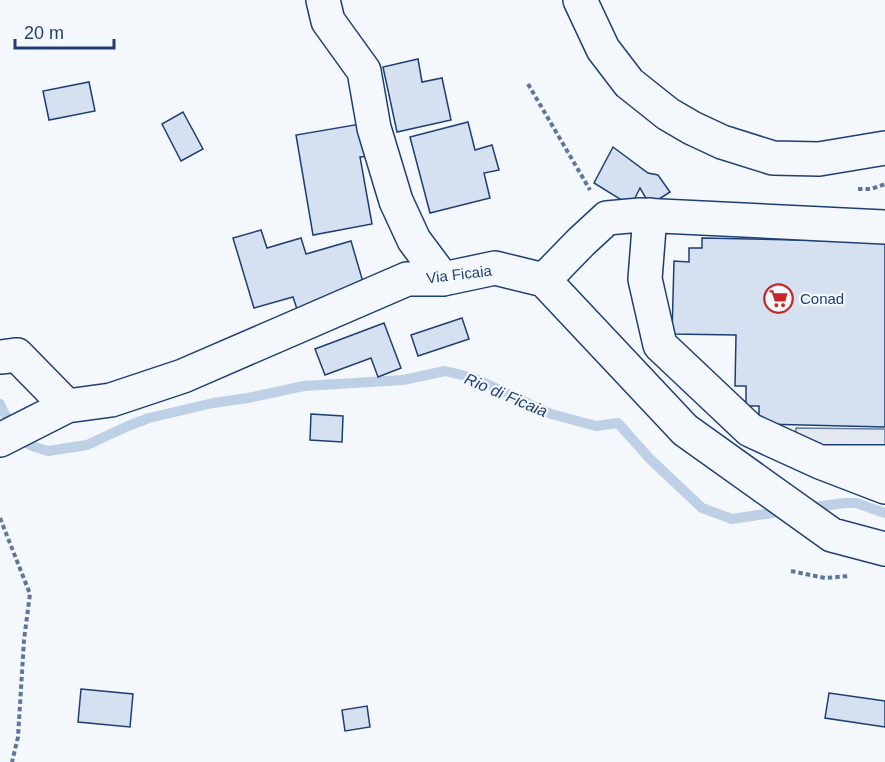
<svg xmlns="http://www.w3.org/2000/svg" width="885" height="762" viewBox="0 0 885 762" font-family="Helvetica,sans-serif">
<rect width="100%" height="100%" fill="#f4f7fb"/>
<!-- parking -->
<path fill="#e3e8f0" stroke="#687fa3" stroke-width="1.5" d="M 796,428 L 885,429 L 885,483 L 795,442 Z"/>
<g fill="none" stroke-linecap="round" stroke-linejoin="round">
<!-- stream -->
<path stroke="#bed0e5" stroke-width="10" d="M 0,404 L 4,413 L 26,442 L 32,446 L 48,451 L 87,445 L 128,426 L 149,418 L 213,403 L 248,398 L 304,386 L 403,380 L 445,371 L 474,378 L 551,414 L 596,426 L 618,423 L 649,458 L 702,508 L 732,519 L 785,511
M 806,508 L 845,503 L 856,503 L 885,513"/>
</g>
<!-- building -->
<path fill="#d5e0f0" stroke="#1d3f73" stroke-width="1.5" d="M 418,59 L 422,82 L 442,78 L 451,120 L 397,132 L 383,67 Z
M 89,82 L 95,111 L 49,120 L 43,91 Z
M 183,112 L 203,149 L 181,161 L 162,124 Z
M 468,122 L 475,150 L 492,145 L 499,170 L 484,173 L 490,198 L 430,213 L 410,137 Z
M 366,123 L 371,156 L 360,157 L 372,224 L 313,235 L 296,135 Z
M 613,147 L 648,173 L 658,175 L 670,192 L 650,205 L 640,188 L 631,206 L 594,183 Z
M 261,230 L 267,248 L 301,238 L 306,254 L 351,241 L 365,289 L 297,309 L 293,297 L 254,308 L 233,238 Z
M 702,238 L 885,242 L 885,427 L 759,424 L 759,406 L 746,406 L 746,386 L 735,386 L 736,335 L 672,334 L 674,261 L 689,262 L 689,248 L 702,248 Z
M 462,318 L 469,339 L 418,356 L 411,335 Z
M 384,323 L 401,368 L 378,377 L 371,358 L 325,375 L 315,349 Z
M 311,414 L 343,416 L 342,442 L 310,440 Z
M 81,689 L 133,694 L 130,727 L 78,722 Z
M 829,693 L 885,701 L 885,727 L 825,718 Z
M 367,706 L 370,727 L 345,731 L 342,710 Z"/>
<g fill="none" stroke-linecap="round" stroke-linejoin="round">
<defs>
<path id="minor" d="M 323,0 L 328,21 L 364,71 L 374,128 L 396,201 L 414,240 L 443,279
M 650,215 L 645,279 L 660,345 L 750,430 L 820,462
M 544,280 L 581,242 L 607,218 L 640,215 L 885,227
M 0,357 L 17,355 L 67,406
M 0,440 L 67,406 L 111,400 L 183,376 L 407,279 L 443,279 L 495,268 L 544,280 L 685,430 L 832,535 L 885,549
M 885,462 L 820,462 L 885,487"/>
<path id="highway" d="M 580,0 L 603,49 L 629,83 L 668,114 L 692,128 L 722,142 L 773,158 L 819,159 L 885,148"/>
</defs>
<!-- minor casing -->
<use href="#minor" stroke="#1d3f73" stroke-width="36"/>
<!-- highway casing -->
<use href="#highway" stroke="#1d3f73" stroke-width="36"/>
<!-- path -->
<path stroke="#5e769c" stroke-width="4" stroke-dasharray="4.5 3" stroke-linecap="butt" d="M 528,84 L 590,190
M 858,189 L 871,189 L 885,184
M 0,518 L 30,594 L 24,640 L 18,737 L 12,762
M 791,571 L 825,578 L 849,576"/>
<!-- minor -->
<use href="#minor" stroke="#f4f7fb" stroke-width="33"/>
<!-- highway -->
<use href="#highway" stroke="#f4f7fb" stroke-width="33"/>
</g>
<!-- icons -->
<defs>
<symbol id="supermarket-ring" viewBox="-11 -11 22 22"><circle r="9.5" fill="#f4f7fb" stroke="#c62828" stroke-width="1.5"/><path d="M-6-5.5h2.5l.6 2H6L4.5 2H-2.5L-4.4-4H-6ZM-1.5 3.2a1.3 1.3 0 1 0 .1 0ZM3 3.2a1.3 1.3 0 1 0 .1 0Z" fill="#c62828"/></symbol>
</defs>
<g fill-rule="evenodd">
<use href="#supermarket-ring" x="762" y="282" width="33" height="33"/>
</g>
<g text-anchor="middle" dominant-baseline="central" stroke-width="4.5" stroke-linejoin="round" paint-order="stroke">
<!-- street labels -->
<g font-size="15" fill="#1d3f73" stroke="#f4f7fb">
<text transform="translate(459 274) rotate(-7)">Via Ficaia</text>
</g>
<!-- poi labels -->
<g font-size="15" fill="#1d3f73" stroke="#f4f7fb" text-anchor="start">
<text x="800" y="298">Conad</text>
</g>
<!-- water labels -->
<g font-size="16" font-style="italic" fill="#1d3f73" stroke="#f4f7fb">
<text transform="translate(506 395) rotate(23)">Rio di Ficaia</text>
</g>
</g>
<!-- scale -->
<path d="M15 39v9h99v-9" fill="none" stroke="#1d3f73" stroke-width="3"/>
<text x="24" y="39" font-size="18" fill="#1d3f73" stroke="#f4f7fb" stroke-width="4.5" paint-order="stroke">20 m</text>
</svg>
